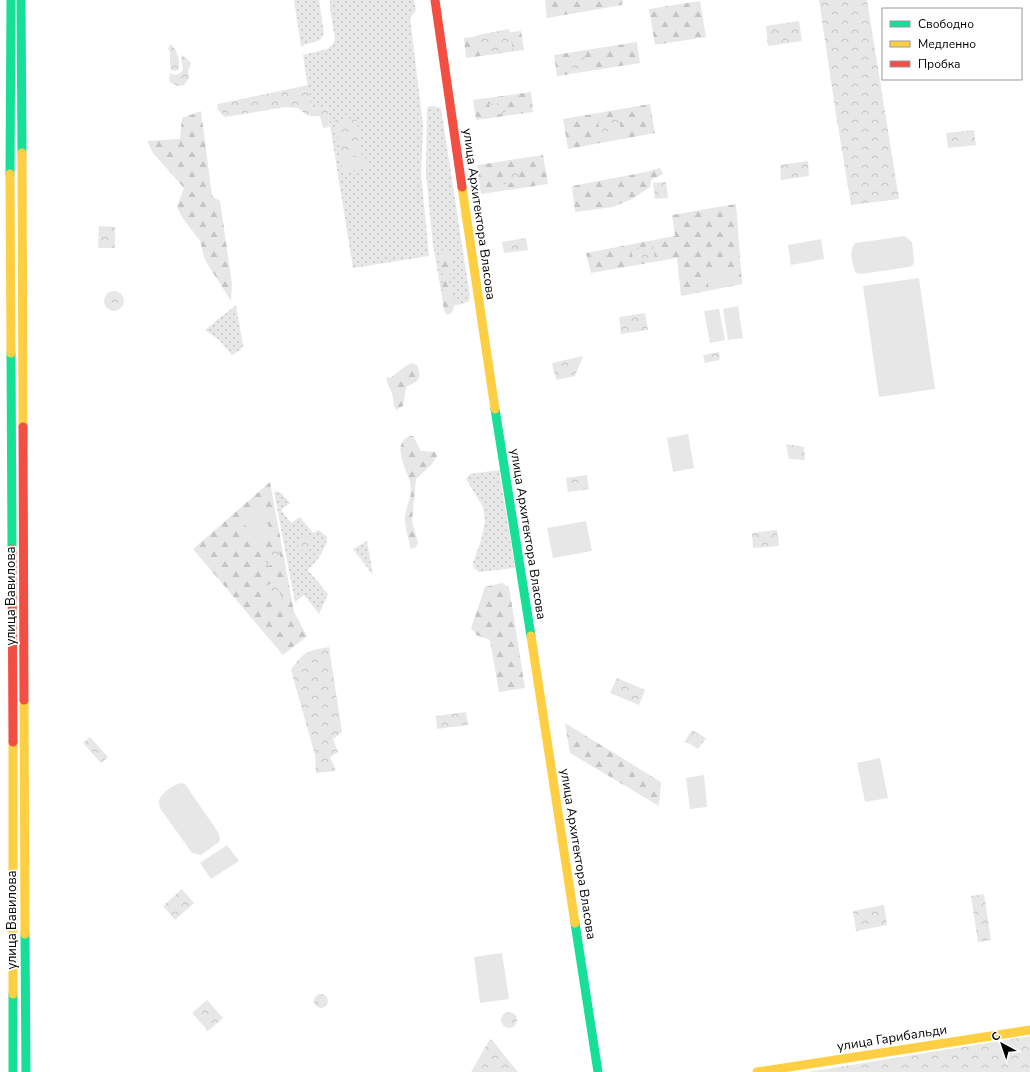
<svg xmlns="http://www.w3.org/2000/svg" width="1030" height="1072" viewBox="0 0 1030 1072" font-family="'Nunito Sans',sans-serif">
<defs>
<pattern id="grass-dots" width="8" height="8" patternUnits="userSpaceOnUse"><rect width="8" height="8" fill="#e7e7e7"/><path d="M2 2h.1M6 6h.1" fill="none" stroke="#c4c4c4" stroke-width="1.8" stroke-linecap="round"/></pattern>
<pattern id="forest-firs" width="22" height="20" patternUnits="userSpaceOnUse"><rect width="22" height="20" fill="#e7e7e7"/><path d="M5 1l3.5 6h-7zM16 11l3.5 6h-7z" fill="#c4c4c4"/></pattern>
<pattern id="park-crowns" width="20" height="18" patternUnits="userSpaceOnUse"><rect width="20" height="18" fill="#e7e7e7"/><path d="M2 6a3 3 0 1 1 6 0M12 15a3 3 0 1 1 6 0" fill="none" stroke="#c4c4c4"/></pattern>
</defs>
<rect width="100%" height="100%" fill="#fff"/>
<!-- grass -->
<path fill="url(#grass-dots)" d="M 294,0 L 319,0 L 324,34 L 320,40 L 301,46 Z
M 330,0 L 414,0 L 416,10 L 410,18 L 423,125 L 421,174 L 429,256 L 353,268 L 327,107 L 311,109 L 303,55 L 327,49 L 333,44 L 335,39 L 330,8 Z
M 432,106 L 441,108 L 470,297 L 469,301 L 462,304 L 444,307 L 433,245 L 426,175 L 427,107 Z
M 236,305 L 243,346 L 240,350 L 232,355 L 219,340 L 205,330 Z
M 499,470 L 515,568 L 479,572 L 474,568 L 473,562 L 481,541 L 485,522 L 483,507 L 466,479 L 470,474 Z
M 277,491 L 282,494 L 290,503 L 281,510 L 291,523 L 300,517 L 313,533 L 319,530 L 327,537 C 327,549 316,562 308,570 L 328,594 L 319,614 L 304,595 L 295,602 L 274,492 Z
M 367,541 L 373,575 L 353,549 Z"/>
<!-- forest -->
<path fill="url(#forest-firs)" d="M 545,0 L 623,0 L 622,5 L 547,18 Z
M 700,1 L 706,37 L 655,45 L 649,9 Z
M 521,31 L 524,50 L 466,58 L 464,38 Z
M 637,42 L 640,63 L 557,76 L 554,55 Z
M 531,92 L 533,112 L 476,120 L 473,100 Z
M 650,104 L 655,133 L 568,149 L 563,119 Z
M 201,111 L 212,196 L 220,201 L 232,284 L 231,301 L 205,260 L 200,241 L 182,217 L 177,207 L 184,188 L 153,153 L 147,141 L 180,139 L 182,118 Z
M 543,155 L 548,184 L 481,194 L 477,165 Z
M 660,168 L 663,174 L 651,180 L 650,187 L 632,199 L 613,207 L 575,212 L 572,186 L 646,172 Z
M 736,204 L 742,284 L 681,296 L 677,258 L 591,273 L 586,253 L 675,236 L 672,215 Z
M 445,249 L 449,251 L 452,259 L 449,281 L 455,304 L 452,312 L 448,315 L 445,313 C 440,298 444,284 442,269 C 441,260 438,262 440,251 Z
M 412,363 L 417,365 C 423,380 418,381 406,387 L 403,406 L 396,410 C 393,404 394,399 392,393 C 389,386 387,384 386,377 L 390,378 L 406,366 Z
M 410,436 L 413,436 L 421,451 L 435,452 L 437,456 L 432,464 L 416,479 L 412,521 L 418,543 L 416,547 L 411,549 C 409,540 404,525 405,516 C 406,507 412,497 411,489 C 411,474 388,445 410,436 Z
M 270,482 L 294,612 L 307,636 L 283,655 L 193,549 Z
M 502,583 L 509,587 L 525,688 L 499,692 L 490,640 L 476,635 L 471,628 L 485,587 Z
M 565,723 L 661,782 L 659,806 L 570,753 Z"/>
<!-- park -->
<path fill="url(#park-crowns)" d="M 819,0 L 867,0 L 899,199 L 851,205 L 835,108 Z
M 799,21 L 802,41 L 768,46 L 766,26 Z
M 509,29 L 513,50 L 482,56 L 478,35 Z
M 171,44 C 177,50 181,61 178,70 L 175,71 L 171,70 L 170,64 L 170,53 L 168,48 Z
M 585,54 L 588,69 L 573,71 L 571,56 Z
M 181,55 L 186,58 L 191,63 L 188,71 L 189,78 L 184,85 L 177,86 L 170,82 L 169,78 L 170,73 C 175,76 180,75 183,70 Z
M 308,85 L 311,109 L 327,107 L 330,127 L 323,128 L 320,116 C 310,117 305,115 298,108 L 286,107 L 225,117 L 217,109 L 218,104 Z
M 504,102 L 506,113 L 491,116 L 489,104 Z
M 356,118 L 362,156 L 341,159 L 335,120 Z
M 619,119 L 622,136 L 601,139 L 598,122 Z
M 974,130 L 976,145 L 948,148 L 946,133 Z
M 808,161 L 809,176 L 781,180 L 780,165 Z
M 517,170 L 519,181 L 504,184 L 502,173 Z
M 666,182 L 668,198 L 655,199 L 653,183 Z
M 99,226 L 115,227 L 115,248 L 98,248 Z
M 526,238 L 528,250 L 504,253 L 502,242 Z
M 653,245 L 655,259 L 634,263 L 631,249 Z
M104 301a10 10 0 1 1 20 0a10 10 0 1 1-20 0Z
M 645,313 L 648,330 L 621,334 L 619,317 Z
M 719,352 L 720,357 L 719,360 L 705,363 L 703,355 Z
M 583,356 L 575,376 L 556,380 L 552,363 Z
M 786,444 L 804,447 L 805,460 L 789,459 Z
M 587,475 L 589,489 L 568,492 L 566,478 Z
M 777,530 L 779,546 L 753,548 L 752,533 Z
M298 544a7 7 0 1 1 14 0a7 7 0 1 1-14 0Z
M 277,547 L 282,561 L 268,566 L 262,555 Z
M 274,582 L 283,599 L 273,604 L 264,587 Z
M 329,647 L 342,732 L 333,739 L 338,752 L 330,757 L 336,771 L 316,773 L 315,755 L 291,670 C 304,651 307,651 329,647 Z
M 617,678 L 645,690 L 639,705 L 610,693 Z
M 466,712 L 468,725 L 437,729 L 436,716 Z
M 692,730 L 706,738 L 698,749 L 685,741 Z
M 90,737 L 108,757 L 101,763 L 83,743 Z
M 182,889 L 194,903 L 175,920 L 163,906 Z
M 984,894 L 991,940 L 978,942 L 971,896 Z
M 884,905 L 887,925 L 856,931 L 853,911 Z
M314 1001a7 7 0 1 1 14 0a7 7 0 1 1-14 0Z
M 207,1000 L 223,1018 L 208,1031 L 192,1013 Z
M501 1020a8 8 0 1 1 16 0a8 8 0 1 1-16 0Z
M 1030,1036 L 1030,1072 L 808,1072 Z
M 490,1039 L 492,1040 L 518,1072 L 471,1072 Z"/>
<!-- pitch -->
<path fill="#e7e7e7" d="M 365,155 L 367,168 L 343,172 L 341,159 Z
M 905,236 L 912,242 L 914,260 L 913,265 L 909,267 L 861,274 L 856,273 C 852,264 848,249 856,243 Z
M 821,239 L 824,259 L 791,265 L 788,245 Z
M 731,268 L 734,285 L 709,290 L 706,273 Z
M 919,278 L 935,389 L 879,397 L 863,286 Z
M 738,306 L 743,338 L 728,340 L 723,309 Z
M 719,309 L 725,340 L 710,343 L 704,311 Z
M 688,434 L 694,468 L 673,472 L 667,438 Z
M 256,504 L 272,532 L 254,542 L 239,514 Z
M 586,521 L 592,551 L 553,558 L 547,528 Z
M 880,758 L 888,798 L 865,802 L 857,763 Z
M 704,775 L 707,807 L 690,809 L 686,778 Z
M 181,783 L 185,784 L 218,832 L 220,838 L 219,842 L 201,855 L 192,853 L 160,808 C 159,804 158,801 160,798 C 163,792 175,784 181,783 Z
M 227,845 L 239,861 L 211,879 L 200,863 Z
M 502,953 L 509,999 L 480,1003 L 474,957 Z"/>
<g fill="none" stroke-linecap="round" stroke-linejoin="round">
<!-- fast -->
<path stroke="#16e098" stroke-width="9" d="M 21,0 L 22,153
M 10,174 L 11,0
M 11,353 L 12,549
M 495,409 L 531,636
M 575,923 L 598,1072
M 25,934 L 26,1072
M 13,994 L 13,1072"/>
<!-- slow -->
<path stroke="#ffcf43" stroke-width="9" d="M 22,153 L 23,427
M 10,174 L 11,353
M 462,187 L 495,409
M 531,636 L 575,923
M 24,700 L 25,934
M 13,742 L 13,994
M 757,1072 L 1030,1030"/>
<!-- jam -->
<path stroke="#f24e42" stroke-width="9" d="M 435,0 L 462,187
M 23,427 L 24,700
M 12,549 L 13,742"/>
</g>
<g text-anchor="middle" dominant-baseline="central" stroke-width="3.5" stroke-linejoin="round" paint-order="stroke">
<!-- street labels -->
<g font-size="13" fill="#000" stroke="#fff">
<text transform="translate(479 214) rotate(82)">улица Архитектора Власова</text>
<text transform="translate(528 534) rotate(81)">улица Архитектора Власова</text>
<text transform="translate(11 596) rotate(-90)">улица Вавилова</text>
<text transform="translate(578 854) rotate(81)">улица Архитектора Власова</text>
<text transform="translate(12 920) rotate(-90)">улица Вавилова</text>
<text transform="translate(892 1038) rotate(-9)">улица Гарибальди</text>
</g>
</g>
<!-- legend -->
<rect x="882" y="8" width="140" height="72" fill="#ffffff" stroke="#999999"/>
<rect x="890" y="21" width="20" height="6" fill="#16e098" stroke="#999999"/>
<text x="918" y="28" font-size="12" fill="#000000">Свободно</text>
<rect x="890" y="41" width="20" height="6" fill="#ffcf43" stroke="#999999"/>
<text x="918" y="48" font-size="12" fill="#000000">Медленно</text>
<rect x="890" y="61" width="20" height="6" fill="#f24e42" stroke="#999999"/>
<text x="918" y="68" font-size="12" fill="#000000">Пробка</text>
<!-- north arrow -->
<g transform="translate(1002 1044) rotate(320)" stroke="#ffffff" stroke-width="3" paint-order="stroke">
<path d="M0-3L7 15L0 10L-7 15Z" fill="#000000"/>
<text y="-6" font-size="11" font-weight="bold" text-anchor="middle" fill="#000000">С</text>
</g>
</svg>
